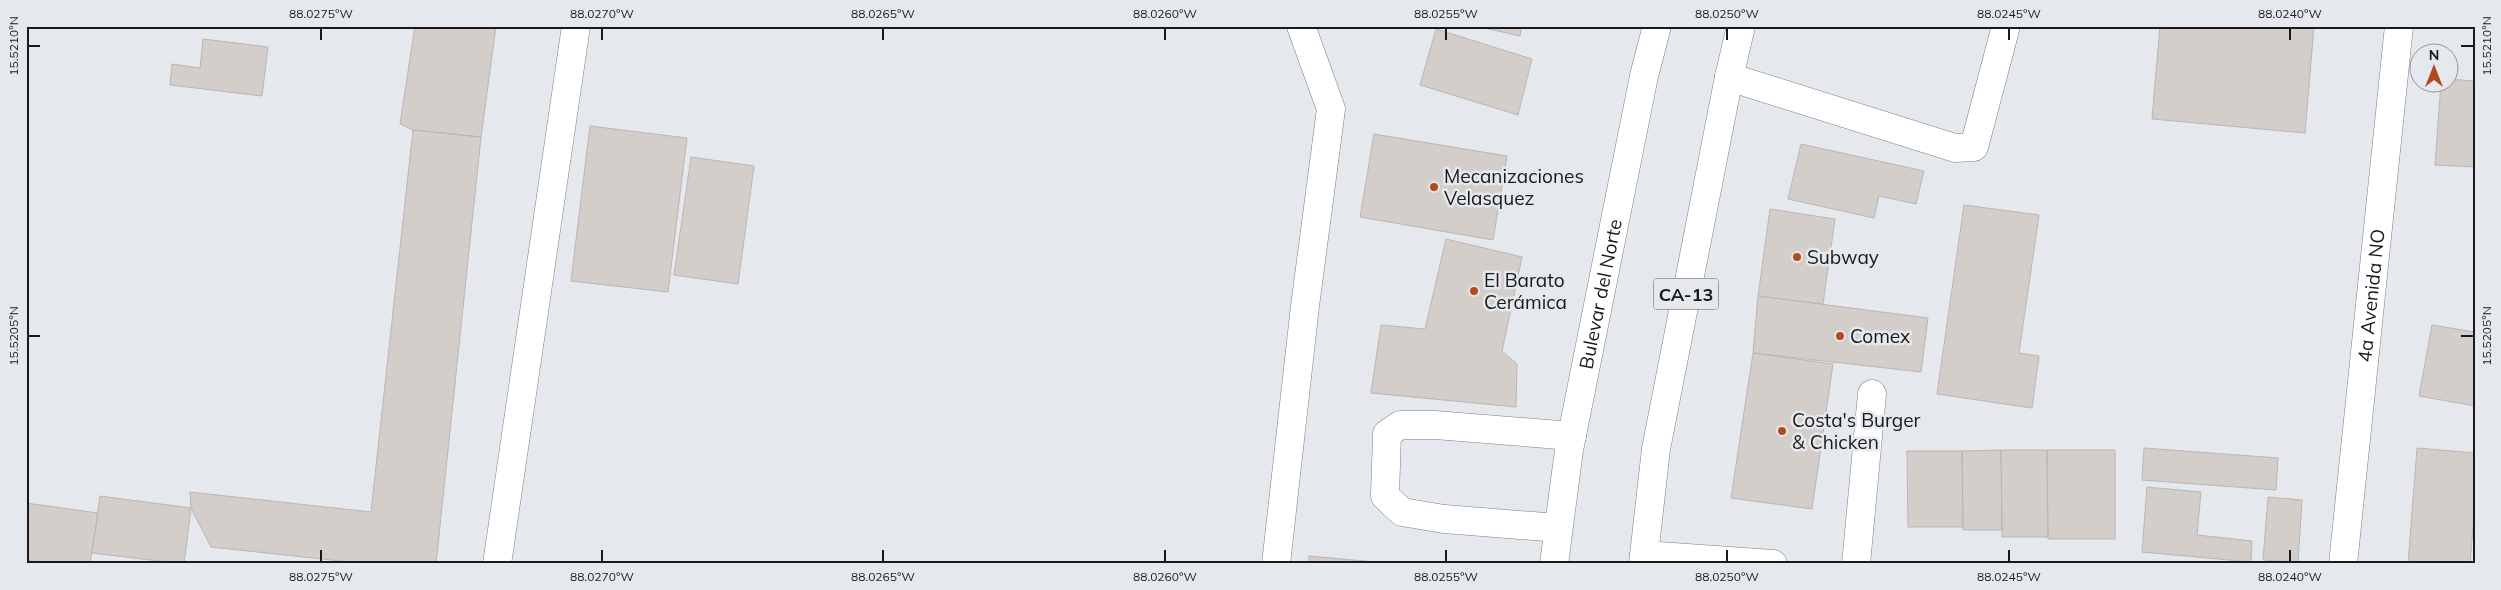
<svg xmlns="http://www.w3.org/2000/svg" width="2501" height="590" viewBox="0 0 2501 590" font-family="Mulish,sans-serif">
<rect width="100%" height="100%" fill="#e5e8ed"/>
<!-- building -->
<path fill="#d4cecb" stroke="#bbb6b3" d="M 415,26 L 496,26 L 481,137 L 413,130 L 400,124 Z
M 1476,26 L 1522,26 L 1520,36 Z
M 2160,26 L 2314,26 L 2305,133 L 2152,119 Z
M 1436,29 L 1532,59 L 1518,115 L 1420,85 Z
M 203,39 L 268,47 L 262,96 L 170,85 L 172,64 L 200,68 Z
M 2448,79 L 2475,81 L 2475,167 L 2435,165 L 2441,82 L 2448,82 Z
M 590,126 L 687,138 L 668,292 L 571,281 Z
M 413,130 L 481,137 L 436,564 L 368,564 L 211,547 L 191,508 L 190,492 L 371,512 Z
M 1374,134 L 1507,156 L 1493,240 L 1360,217 Z
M 1801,144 L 1924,171 L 1916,204 L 1879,196 L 1874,218 L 1788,199 Z
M 691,157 L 754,166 L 738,284 L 674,275 Z
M 1964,205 L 2039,215 L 2019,353 L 2039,356 L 2032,408 L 1937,394 Z
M 1770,209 L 1835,219 L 1823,304 L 1758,296 Z
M 1446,239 L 1522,257 L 1502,351 L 1517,364 L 1516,407 L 1371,393 L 1381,325 L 1425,329 Z
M 1758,296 L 1928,318 L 1921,372 L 1753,353 Z
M 2432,325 L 2475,332 L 2475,406 L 2419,396 Z
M 1753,353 L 1833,364 L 1812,509 L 1731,498 Z
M 2144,448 L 2278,458 L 2276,490 L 2142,480 Z
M 2417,448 L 2475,453 L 2475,503 L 2470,564 L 2408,564 Z
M 2001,450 L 2047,450 L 2048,537 L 2002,537 Z
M 2001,450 L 2002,530 L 1963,530 L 1962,451 Z
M 2047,450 L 2115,450 L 2115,539 L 2048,539 Z
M 1907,451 L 1962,451 L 1963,527 L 1908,527 Z
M 2147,487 L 2201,492 L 2197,535 L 2252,541 L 2251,562 L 2142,552 Z
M 100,496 L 191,508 L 184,564 L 92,553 Z
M 2268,497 L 2302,500 L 2298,562 L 2263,560 Z
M 26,503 L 98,513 L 90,564 L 53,564 L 26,560 Z
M 1309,556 L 1386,563 L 1387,564 L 1309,564 Z"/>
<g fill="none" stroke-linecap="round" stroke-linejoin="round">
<defs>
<g id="minor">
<path d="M 1729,77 L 1955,148 L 1974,147 L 2006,26"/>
<path d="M 1558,528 L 1444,519 L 1402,512 L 1385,496 L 1387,434 L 1400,425 L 1435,425 L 1572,436"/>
<path d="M 1644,555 L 1773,564"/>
<path d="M 497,564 L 576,26"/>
<path d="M 1276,564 L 1305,306 L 1331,109 L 1301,26"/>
<path d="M 1856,564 L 1872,394"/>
<path id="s1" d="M 2343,564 L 2399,26"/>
</g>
<g id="highway">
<path id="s2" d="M 1554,564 L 1569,450 L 1644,76 L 1657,26"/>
<path d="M 1643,564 L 1656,449 L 1729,77 L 1741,26"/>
</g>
</defs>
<!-- minor casing -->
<use href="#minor" stroke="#7d7f84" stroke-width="29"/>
<!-- highway casing -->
<use href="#highway" stroke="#7d7f84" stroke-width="29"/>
<!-- minor -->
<use href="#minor" stroke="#fff" stroke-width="28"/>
<!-- highway -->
<use href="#highway" stroke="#fff" stroke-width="28"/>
</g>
<!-- ticks -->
<path fill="none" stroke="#18191b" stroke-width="2" d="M 321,28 L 321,40M 602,28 L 602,40M 883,28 L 883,40M 1165,28 L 1165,40M 1446,28 L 1446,40M 1727,28 L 1727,40M 2009,28 L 2009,40M 2290,28 L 2290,40M 28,46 L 40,46M 2461,46 L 2474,46M 28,336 L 40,336M 2461,336 L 2474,336M 321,550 L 321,562M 602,550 L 602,562M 883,550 L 883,562M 1165,550 L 1165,562M 1446,550 L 1446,562M 1727,550 L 1727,562M 2009,550 L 2009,562M 2290,550 L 2290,562"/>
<!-- markers -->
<g fill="#b04a1f" stroke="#e5e8ed" stroke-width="2">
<circle cx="1434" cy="187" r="5"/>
<circle cx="1797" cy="257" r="5"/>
<circle cx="1474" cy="291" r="5"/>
<circle cx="1840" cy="336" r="5"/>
<circle cx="1782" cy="431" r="5"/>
</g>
<g text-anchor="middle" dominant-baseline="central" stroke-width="5" stroke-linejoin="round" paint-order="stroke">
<!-- shield labels -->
<rect fill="#e5e8ed" stroke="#56575a" stroke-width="1" x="1653.5" y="278.5" width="65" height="31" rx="4"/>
<g font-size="18" font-weight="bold" fill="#18191b">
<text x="1686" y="294">CA-13</text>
</g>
<!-- poi labels -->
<g font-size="19" fill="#18191b" stroke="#e5e8ed" text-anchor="start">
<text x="1444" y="176">Mecanizaciones<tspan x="1444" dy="22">Velasquez</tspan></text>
<text x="1807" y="257">Subway</text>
<text x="1484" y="280">El Barato<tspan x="1484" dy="22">Cerámica</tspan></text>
<text x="1850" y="336">Comex</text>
<text x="1792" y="420">Costa's Burger<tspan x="1792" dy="22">&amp; Chicken</tspan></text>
</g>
<!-- street labels -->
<g font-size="19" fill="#18191b" stroke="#e5e8ed">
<text stroke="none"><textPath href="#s2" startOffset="274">Bulevar del Norte</textPath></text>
<text stroke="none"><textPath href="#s1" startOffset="270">4a Avenida NO</textPath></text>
</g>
</g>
<!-- border -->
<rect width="2501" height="590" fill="none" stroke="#e5e8ed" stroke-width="55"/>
<!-- north arrow -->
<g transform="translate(2434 68)"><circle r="24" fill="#e5e8ed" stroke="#939599"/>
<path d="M0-4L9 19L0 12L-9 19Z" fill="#b04a1f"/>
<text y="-8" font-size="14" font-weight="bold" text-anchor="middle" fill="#18191b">N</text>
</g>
<rect x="28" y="28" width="2446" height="534" fill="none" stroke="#18191b" stroke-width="2"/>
<g font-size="12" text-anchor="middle" fill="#18191b">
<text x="321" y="18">88.0275°W</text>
<text x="602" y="18">88.0270°W</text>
<text x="883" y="18">88.0265°W</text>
<text x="1165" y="18">88.0260°W</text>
<text x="1446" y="18">88.0255°W</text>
<text x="1727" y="18">88.0250°W</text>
<text x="2009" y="18">88.0245°W</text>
<text x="2290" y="18">88.0240°W</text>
<text transform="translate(14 46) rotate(-90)" y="4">15.5210°N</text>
<text transform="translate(2487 46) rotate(-90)" y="4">15.5210°N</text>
<text transform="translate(14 336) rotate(-90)" y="4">15.5205°N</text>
<text transform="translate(2487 336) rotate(-90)" y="4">15.5205°N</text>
<text x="321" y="581">88.0275°W</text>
<text x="602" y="581">88.0270°W</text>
<text x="883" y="581">88.0265°W</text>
<text x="1165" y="581">88.0260°W</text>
<text x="1446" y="581">88.0255°W</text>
<text x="1727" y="581">88.0250°W</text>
<text x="2009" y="581">88.0245°W</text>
<text x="2290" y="581">88.0240°W</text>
</g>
</svg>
